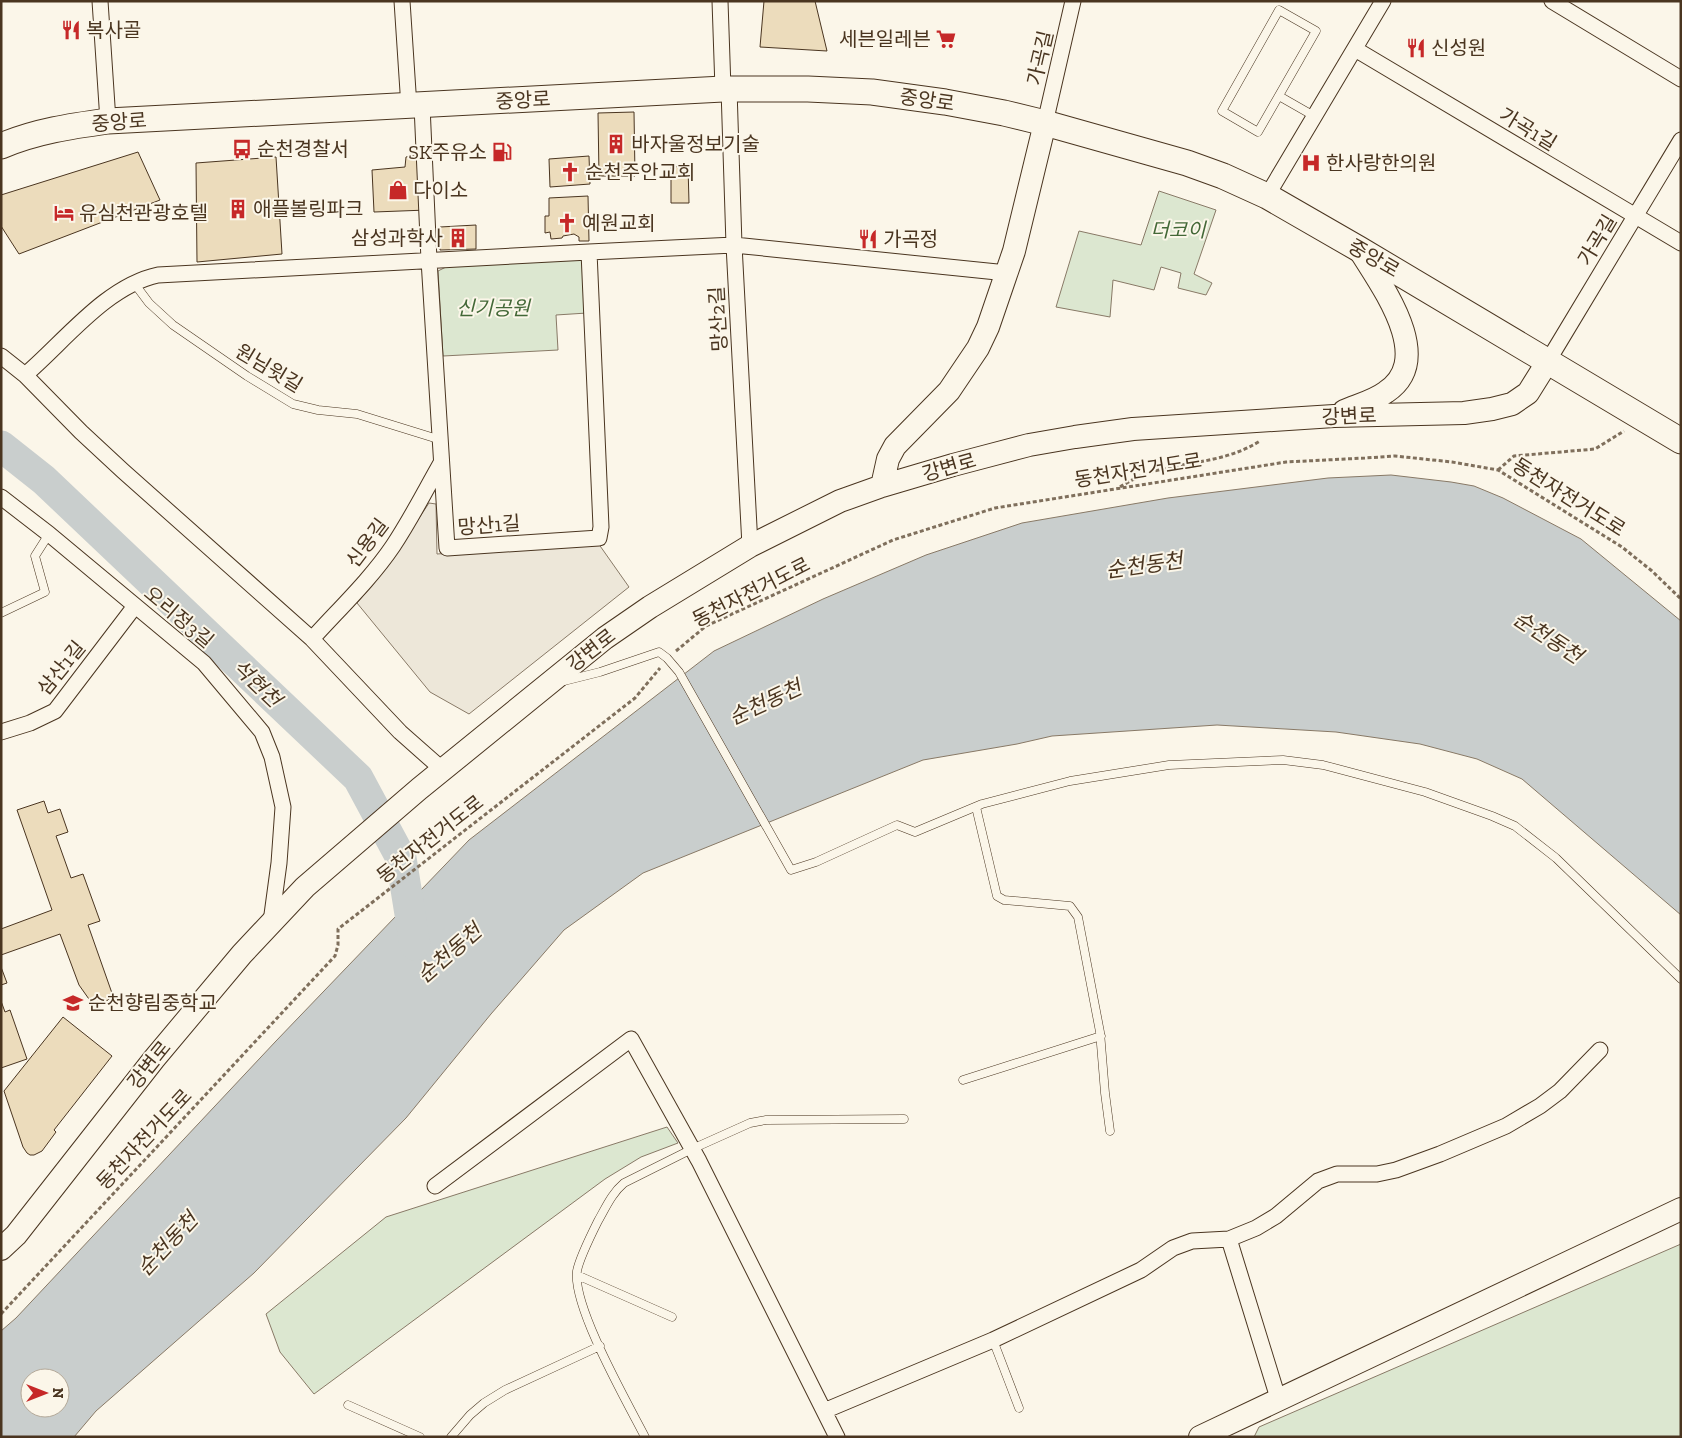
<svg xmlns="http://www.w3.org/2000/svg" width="1682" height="1438" viewBox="0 0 1682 1438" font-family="'Zilla Slab','Noto Sans KR',serif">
<rect width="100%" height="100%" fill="#fbf6e9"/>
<!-- green -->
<path fill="#dce7d0" stroke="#887966" d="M 1159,191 L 1216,210 L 1194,274 L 1212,283 L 1206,295 L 1178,288 L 1181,273 L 1161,267 L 1154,290 L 1113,280 L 1110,317 L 1056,307 L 1079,231 L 1141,245 Z
M 584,256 L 587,313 L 556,315 L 558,350 L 443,356 L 438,271 L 452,264 Z
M 667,1127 L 678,1143 L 641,1157 L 605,1179 L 314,1394 L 280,1352 L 266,1314 L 386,1217 Z
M 1681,1244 L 1681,1437 L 1254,1437 L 1259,1427 Z"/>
<!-- parking -->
<path fill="#ede7d9" stroke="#887966" d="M 429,503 L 436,504 L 437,554 L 598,543 L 629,587 L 469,714 L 430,692 L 357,603 L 384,571 Z"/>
<!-- water -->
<path fill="#c9cecd" stroke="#887966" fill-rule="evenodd" d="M 1391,475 L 1451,482 L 1474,486 L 1503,498 L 1581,539 L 1681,621 L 1681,915 L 1522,779 L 1477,759 L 1420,744 L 1336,732 L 1217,725 L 1052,736 L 1017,744 L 923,760 L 643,873 L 564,930 L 491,1014 L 406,1118 L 254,1273 L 96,1411 L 74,1437 L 1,1437 L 1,1331 L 16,1318 L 276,1041 L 469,840 L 714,651 L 823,599 L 926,555 L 1022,523 L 1168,498 L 1328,478 ZM 30,1378 L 60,1378 L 60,1408 L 30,1408 Z"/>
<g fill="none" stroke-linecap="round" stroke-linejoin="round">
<!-- river -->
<path stroke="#c9cecd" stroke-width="31" d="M 1,446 L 44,480 L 358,778 L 401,858 L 415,945"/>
</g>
<!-- building -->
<path fill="#ecdcbc" stroke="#4a3520" d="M 764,1 L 815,1 L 827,51 L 760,47 Z
M 634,112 L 635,176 L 599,176 L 598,113 Z
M 138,152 L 160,200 L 19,254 L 1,226 L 1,195 Z
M 419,154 L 427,210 L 374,212 L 372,170 L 405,167 L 406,157 Z
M 589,156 L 590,184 L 550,187 L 549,159 Z
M 276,157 L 282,254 L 197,262 L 196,163 Z
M 688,166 L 689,203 L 671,203 L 671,167 Z
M 588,196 L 589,241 L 579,241 L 579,237 L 574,234 L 563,236 L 562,238 L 551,239 L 550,232 L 545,233 L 545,216 L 549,216 L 549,198 Z
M 476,225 L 476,249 L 440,250 L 440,227 Z
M 44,801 L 48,813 L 60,809 L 68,832 L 56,836 L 71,878 L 83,874 L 100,921 L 88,925 L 113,996 L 96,1009 L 79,985 L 60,934 L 1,955 L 1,929 L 52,910 L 17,810 Z
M 1,967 L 7,983 L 1,985 Z
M 1,1001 L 5,1012 L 10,1010 L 27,1059 L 1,1068 Z
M 63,1017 L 112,1056 L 54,1130 L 56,1132 L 42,1151 L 34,1155 L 30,1155 L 27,1153 L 23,1147 L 4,1091 Z"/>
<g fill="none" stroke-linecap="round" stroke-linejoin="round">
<defs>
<path id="lane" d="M 1279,10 L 1316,31 L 1258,132 L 1222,111 Z
M 1279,96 L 1314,116
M 134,283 L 149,303 L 173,325 L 247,376 L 293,404 L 318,410 L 357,414 L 441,440
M 1,613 L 45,592 L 35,556 L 49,534
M 564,681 L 600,672 L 659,652 L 667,658 L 679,672 L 791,870 L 816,862 L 897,825 L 915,832 L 982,804 L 1070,781 L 1169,765 L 1283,760 L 1323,765 L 1425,792 L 1492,816 L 1515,826 L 1556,858 L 1681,979
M 976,807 L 997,896 L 1004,900 L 1070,906 L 1078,917 L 1100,1032 L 1105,1093 L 1110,1131
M 963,1080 L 1101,1036
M 577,1275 L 672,1317
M 993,1340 L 1019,1408
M 348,1405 L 420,1437
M 451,1437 L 470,1415 L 484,1403 L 505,1390 L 600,1346
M 645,1437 C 627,1402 572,1306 577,1271 C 579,1260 593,1231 598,1221 C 606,1207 612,1193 624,1183 L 692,1149 L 750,1123 L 766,1120 L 904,1119"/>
<path id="street" d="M 100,1 L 108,121
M 402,1 L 409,107
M 720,1 L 723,89
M 1552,1 L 1681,79
M 1355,49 L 1681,243
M 729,89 L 734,245 L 750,546
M 422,106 L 429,260 L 447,548 L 599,538 L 601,527 L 589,252
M 1045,123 L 1073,1
M 1267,196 L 1383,1
M 1,356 L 25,375 L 81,432 L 123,471 L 312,639 L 400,732 L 443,770
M 1548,361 L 1681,140
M 25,375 C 64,342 106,286 158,275 L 589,252 L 734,245 L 1007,273
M 1,497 L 49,534 L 204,663 L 262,732 L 272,757 L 283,807 L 279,863 L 271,922
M 312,639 C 339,609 370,580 393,546 C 411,519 425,491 441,463
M 1,732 L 30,723 L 55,711 L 135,606
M 435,1186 L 631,1039 L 699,1161 L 837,1437
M 1229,1239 L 1278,1398
M 824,1411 L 993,1340 L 1141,1270 L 1173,1248 L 1192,1241 L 1229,1239 L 1256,1228 L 1276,1216 L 1318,1181 L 1337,1174 L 1377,1174 L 1396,1170 L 1440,1154 L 1506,1126 L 1540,1106 L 1560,1091 L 1600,1050"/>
<path id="secondary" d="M 1344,411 C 1358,405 1374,401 1386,392 C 1437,358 1380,284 1359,249
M 882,486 L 888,459 L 895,446 L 949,391 L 978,348 L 988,327 L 1014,251 L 1045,123
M 1,1249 L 16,1235 L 154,1059 L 242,954 L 305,887 L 419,789 L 605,638 L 650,607 L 750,546 L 840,501 L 882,486 L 953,465 L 1029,445 L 1075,437 L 1133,429 L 1334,416 L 1464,413 L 1492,409 L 1512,404 L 1528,393 L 1548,361
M 1200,1437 L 1681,1209"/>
<path id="primary" d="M 1,146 C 36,131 72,126 108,121 L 723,89 L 808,89 L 872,92 L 945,102 L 1004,113 L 1045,123 L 1187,163 L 1223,176 L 1267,196 L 1359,249 L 1681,441"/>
</defs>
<!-- lane casing -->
<use href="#lane" stroke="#4a3520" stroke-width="9"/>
<!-- street casing -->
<use href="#street" stroke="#4a3520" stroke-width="17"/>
<!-- secondary casing -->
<use href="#secondary" stroke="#4a3520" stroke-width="24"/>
<!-- primary casing -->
<use href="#primary" stroke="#4a3520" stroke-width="27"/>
<!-- path -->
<path stroke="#7f6f5c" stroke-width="3" stroke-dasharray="4 2.5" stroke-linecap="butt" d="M 1498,470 L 1514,456 L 1595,449 L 1624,431
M 1120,487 C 1131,480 1143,474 1155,471 C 1192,461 1226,462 1260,441
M 676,651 L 706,626 L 893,540 L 995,508 L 1286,462 L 1365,458 L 1395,456 L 1452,462 L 1498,470 L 1622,547 L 1652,571 L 1681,599
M 1,1314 L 335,956 L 338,945 L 338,929 L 635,698 L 660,668"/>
<!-- lane -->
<use href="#lane" stroke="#fbf6e9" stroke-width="8"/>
<!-- street -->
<use href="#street" stroke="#fbf6e9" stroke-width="15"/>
<!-- secondary -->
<use href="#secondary" stroke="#fbf6e9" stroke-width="22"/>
<!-- primary -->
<use href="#primary" stroke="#fbf6e9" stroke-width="25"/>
</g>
<!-- icons -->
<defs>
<symbol id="restaurant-bare" viewBox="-9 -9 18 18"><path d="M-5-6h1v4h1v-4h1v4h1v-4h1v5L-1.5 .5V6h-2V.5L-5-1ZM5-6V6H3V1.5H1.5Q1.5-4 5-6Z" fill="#c62828" stroke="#fbf6e9" stroke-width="2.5" paint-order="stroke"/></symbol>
<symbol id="supermarket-bare" viewBox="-9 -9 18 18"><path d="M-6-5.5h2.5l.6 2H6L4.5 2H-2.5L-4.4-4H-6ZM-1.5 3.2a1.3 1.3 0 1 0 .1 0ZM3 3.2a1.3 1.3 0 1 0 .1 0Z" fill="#c62828" stroke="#fbf6e9" stroke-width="2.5" paint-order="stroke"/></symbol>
<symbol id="building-bare" viewBox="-9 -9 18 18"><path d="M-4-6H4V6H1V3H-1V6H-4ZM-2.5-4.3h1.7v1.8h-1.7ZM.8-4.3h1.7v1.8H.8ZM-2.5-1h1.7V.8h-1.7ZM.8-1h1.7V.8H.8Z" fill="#c62828" stroke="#fbf6e9" stroke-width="2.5" paint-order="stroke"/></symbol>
<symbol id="bus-bare" viewBox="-9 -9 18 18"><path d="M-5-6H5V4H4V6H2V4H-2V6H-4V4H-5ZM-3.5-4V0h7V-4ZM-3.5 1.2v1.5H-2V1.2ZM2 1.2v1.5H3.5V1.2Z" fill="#c62828" stroke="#fbf6e9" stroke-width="2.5" paint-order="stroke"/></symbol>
<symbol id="fuel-bare" viewBox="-9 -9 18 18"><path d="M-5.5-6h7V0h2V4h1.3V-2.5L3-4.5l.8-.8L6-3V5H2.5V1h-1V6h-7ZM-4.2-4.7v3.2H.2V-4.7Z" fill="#c62828" stroke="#fbf6e9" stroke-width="2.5" paint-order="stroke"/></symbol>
<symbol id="hospital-bare" viewBox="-9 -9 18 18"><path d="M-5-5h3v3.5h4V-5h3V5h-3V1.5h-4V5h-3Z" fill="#c62828" stroke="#fbf6e9" stroke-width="2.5" paint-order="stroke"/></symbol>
<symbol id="church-bare" viewBox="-9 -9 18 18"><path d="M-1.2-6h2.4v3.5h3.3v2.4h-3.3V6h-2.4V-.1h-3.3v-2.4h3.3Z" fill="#c62828" stroke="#fbf6e9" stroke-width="2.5" paint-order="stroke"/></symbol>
<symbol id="shop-bare" viewBox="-9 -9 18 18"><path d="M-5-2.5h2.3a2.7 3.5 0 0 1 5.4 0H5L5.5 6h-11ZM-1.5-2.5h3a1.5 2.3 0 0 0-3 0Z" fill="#c62828" stroke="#fbf6e9" stroke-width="2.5" paint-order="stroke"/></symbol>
<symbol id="hotel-bare" viewBox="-9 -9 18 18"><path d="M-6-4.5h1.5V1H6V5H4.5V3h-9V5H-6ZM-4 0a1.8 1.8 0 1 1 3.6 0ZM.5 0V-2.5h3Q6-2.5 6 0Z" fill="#c62828" stroke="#fbf6e9" stroke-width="2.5" paint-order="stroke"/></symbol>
<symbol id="school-bare" viewBox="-9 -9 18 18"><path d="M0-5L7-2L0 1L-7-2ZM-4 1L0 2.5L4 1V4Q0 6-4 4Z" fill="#c62828" stroke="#fbf6e9" stroke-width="2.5" paint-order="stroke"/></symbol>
</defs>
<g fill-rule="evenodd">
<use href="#restaurant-bare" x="57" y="16" width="28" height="28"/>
<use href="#supermarket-bare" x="932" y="25" width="28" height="28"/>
<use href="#restaurant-bare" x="1402" y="34" width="28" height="28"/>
<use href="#building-bare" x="602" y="130" width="28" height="28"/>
<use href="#bus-bare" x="228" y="135" width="28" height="28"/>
<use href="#fuel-bare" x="488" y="138" width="28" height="28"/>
<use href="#hospital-bare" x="1297" y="149" width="28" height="28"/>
<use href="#church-bare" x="556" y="158" width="28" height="28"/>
<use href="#shop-bare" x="384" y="176" width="28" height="28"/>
<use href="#building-bare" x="224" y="195" width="28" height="28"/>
<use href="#hotel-bare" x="50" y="199" width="28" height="28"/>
<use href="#church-bare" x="553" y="209" width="28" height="28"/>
<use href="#building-bare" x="444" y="224" width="28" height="28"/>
<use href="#restaurant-bare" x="854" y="225" width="28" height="28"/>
<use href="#school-bare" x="59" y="989" width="28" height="28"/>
</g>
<g text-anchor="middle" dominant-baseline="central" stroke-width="4" stroke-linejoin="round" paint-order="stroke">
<!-- poi labels -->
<g font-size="20" fill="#4a3520" stroke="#fbf6e9" text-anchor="start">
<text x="86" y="30">복사골</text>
<text x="931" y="39" text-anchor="end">세븐일레븐</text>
<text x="1431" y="48">신성원</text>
<text x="631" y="144">바자울정보기술</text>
<text x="257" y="149">순천경찰서</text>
<text x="487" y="152" text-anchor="end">SK주유소</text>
<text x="1326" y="163">한사랑한의원</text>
<text x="585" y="172">순천주안교회</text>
<text x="413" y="190">다이소</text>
<text x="253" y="209">애플볼링파크</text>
<text x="79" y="213">유심천관광호텔</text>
<text x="582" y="223">예원교회</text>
<text x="443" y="238" text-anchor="end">삼성과학사</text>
<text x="883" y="239">가곡정</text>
<text x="88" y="1003">순천향림중학교</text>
</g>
<!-- street labels -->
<g font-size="20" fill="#4a3520" stroke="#fbf6e9">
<text transform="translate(1040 58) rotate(-77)">가곡길</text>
<text transform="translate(523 100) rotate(-3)">중앙로</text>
<text transform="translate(927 100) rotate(8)">중앙로</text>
<text transform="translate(119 122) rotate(-4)">중앙로</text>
<text transform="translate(1528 129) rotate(31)">가곡1길</text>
<text transform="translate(1597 240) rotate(-59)">가곡길</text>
<text transform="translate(1374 258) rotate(30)">중앙로</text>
<text transform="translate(718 319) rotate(-93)">망산2길</text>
<text transform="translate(269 368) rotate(31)">원님윗길</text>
<text transform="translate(1349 416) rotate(-2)">강변로</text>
<text transform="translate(949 467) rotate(-16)">강변로</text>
<text transform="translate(1138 470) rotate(-9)">동천자전거도로</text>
<text transform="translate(1569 497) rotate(32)">동천자전거도로</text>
<text transform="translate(489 525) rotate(-4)">망산1길</text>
<text transform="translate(367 543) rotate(-53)">신용길</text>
<text transform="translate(751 592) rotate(-27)">동천자전거도로</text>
<text transform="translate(179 617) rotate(40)">오리정3길</text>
<text transform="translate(591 650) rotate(-38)">강변로</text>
<text transform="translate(61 668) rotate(-51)">삼산1길</text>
<text transform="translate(430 839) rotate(-38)">동천자전거도로</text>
<text transform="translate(149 1065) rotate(-51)">강변로</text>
<text transform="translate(144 1139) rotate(-47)">동천자전거도로</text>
</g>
<!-- park labels -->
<g font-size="20" font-style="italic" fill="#436837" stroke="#fbf6e9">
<text x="1178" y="230">더코이</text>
<text x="493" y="308">신기공원</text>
</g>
<!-- water labels -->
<g font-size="21" font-style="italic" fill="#4a3520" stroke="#fbf6e9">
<text transform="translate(1144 565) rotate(-8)">순천동천</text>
<text transform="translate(1548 637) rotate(33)">순천동천</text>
<text transform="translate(257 683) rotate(44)">석현천</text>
<text transform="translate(765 702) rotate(-25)">순천동천</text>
<text transform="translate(449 953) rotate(-41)">순천동천</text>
<text transform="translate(167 1244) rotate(-47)">순천동천</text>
</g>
</g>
<!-- border -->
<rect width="1682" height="1438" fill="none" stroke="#4a3520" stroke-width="5"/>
<!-- north arrow -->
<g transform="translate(45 1393) rotate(90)"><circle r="24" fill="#fbf6e9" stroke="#b4a999"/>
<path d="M0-4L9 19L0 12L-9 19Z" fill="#c62828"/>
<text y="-8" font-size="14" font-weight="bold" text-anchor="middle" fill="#4a3520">N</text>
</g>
</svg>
